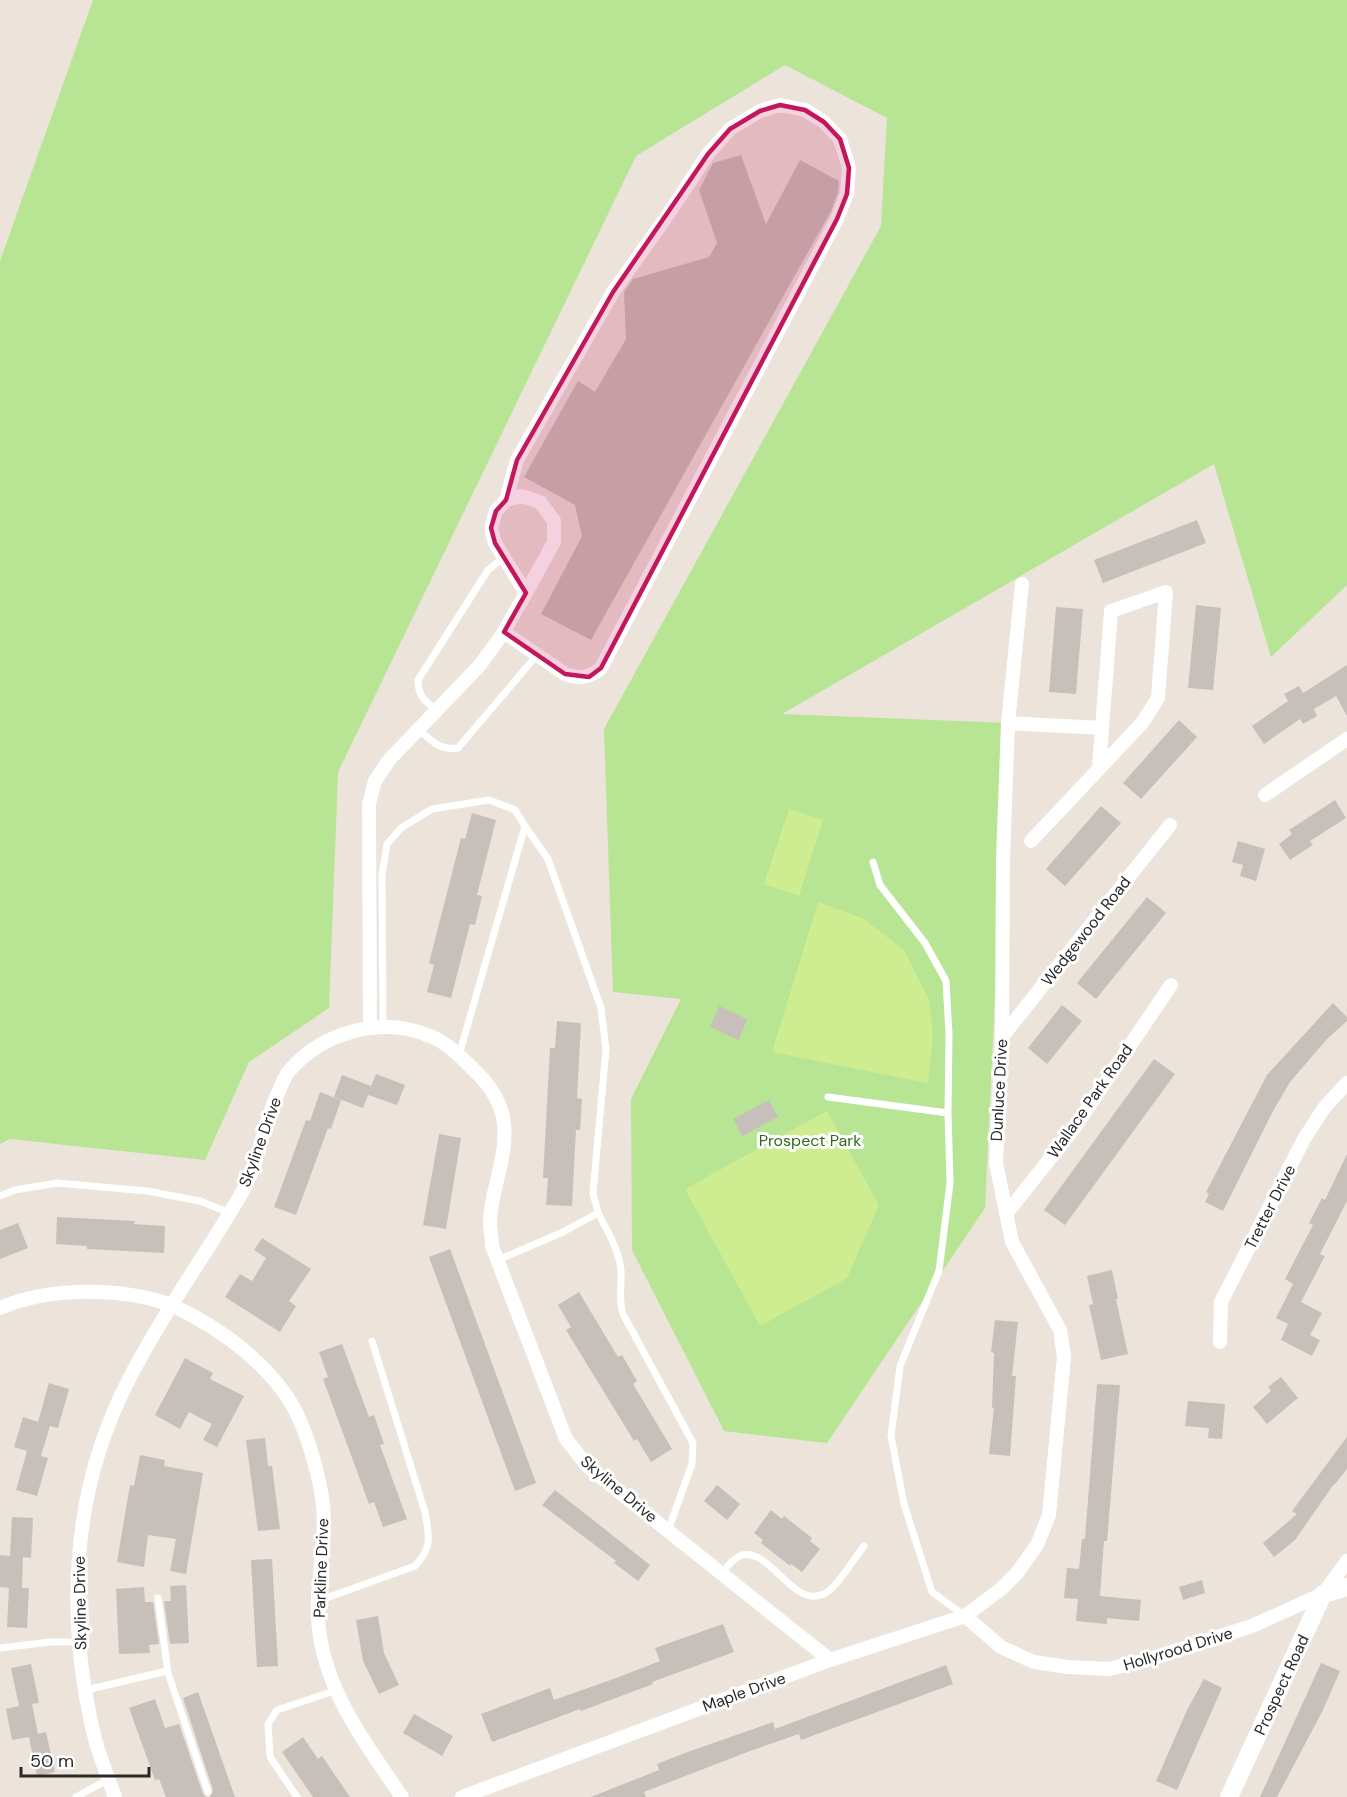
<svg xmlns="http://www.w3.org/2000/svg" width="1347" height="1797" viewBox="0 0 1347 1797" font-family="'DM Sans',sans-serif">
<rect width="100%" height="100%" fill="#ece3da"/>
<!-- green -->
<path fill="#b7e594" d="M 93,0 L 1347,0 L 1347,585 L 1271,657 L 1214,464 L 782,714 L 1008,723 L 985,1208 L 827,1443 L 724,1431 L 632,1250 L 631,1099 L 681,999 L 613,992 L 604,729 L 881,226 L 887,118 L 785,65 L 636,156 L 338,772 L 329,1008 L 249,1062 L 205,1160 L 10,1139 L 0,1144 L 0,261 Z"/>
<!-- pitch -->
<path fill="#ceec90" d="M 789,809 L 823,820 L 799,896 L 764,884 Z
M 818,902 L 862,918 L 904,950 L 929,1000 L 933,1037 L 928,1083 L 772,1052 Z
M 827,1111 L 879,1205 L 847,1278 L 760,1326 L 685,1189 Z"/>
<!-- building -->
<path fill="#c7c0ba" d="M 741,155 L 766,224 L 800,160 L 839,181 L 838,192 L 831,211 L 591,640 L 541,614 L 582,536 L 575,505 L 524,477 L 578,381 L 595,392 L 626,339 L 624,292 L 633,279 L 709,257 L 717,243 L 699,190 L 713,163 Z
M 1197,520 L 1206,543 L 1103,583 L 1094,560 Z
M 1196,605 L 1221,608 L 1213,690 L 1188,688 Z
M 1056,607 L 1083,609 L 1076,694 L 1049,692 Z
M 1347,665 L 1347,716 L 1336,696 L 1314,709 L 1317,716 L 1303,724 L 1300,719 L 1264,744 L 1252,726 L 1288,701 L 1284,694 L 1299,686 L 1303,693 Z
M 1179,720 L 1197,737 L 1141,799 L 1123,783 Z
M 1335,800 L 1346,818 L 1310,841 L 1313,845 L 1290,860 L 1279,844 L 1292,834 L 1289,830 Z
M 1101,806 L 1121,823 L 1065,886 L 1046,869 Z
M 472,813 L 496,820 L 477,895 L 482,896 L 475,925 L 470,924 L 451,998 L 427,992 L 434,965 L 429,963 L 461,838 L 465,839 Z
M 1238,841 L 1265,849 L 1256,881 L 1240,876 L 1243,865 L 1232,862 Z
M 1147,897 L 1166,913 L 1096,999 L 1077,983 Z
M 1333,1003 L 1347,1017 L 1347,1021 L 1327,1039 L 1290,1082 L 1272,1113 L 1223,1211 L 1205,1202 L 1209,1194 L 1206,1192 L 1267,1075 Z
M 1062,1005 L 1082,1021 L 1047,1064 L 1028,1048 Z
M 719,1006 L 747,1019 L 739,1040 L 710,1027 Z
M 557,1021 L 581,1023 L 577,1098 L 582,1099 L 580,1130 L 576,1130 L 572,1206 L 546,1205 L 548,1178 L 543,1178 L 550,1048 L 555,1048 Z
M 1154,1059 L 1175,1074 L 1065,1225 L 1044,1210 Z
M 376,1074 L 405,1085 L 397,1105 L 368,1095 L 363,1108 L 334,1097 L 342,1075 L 371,1086 L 369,1091 Z
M 320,1092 L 341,1100 L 331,1129 L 328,1128 L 296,1215 L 274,1207 L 306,1120 L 310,1121 Z
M 769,1100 L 778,1117 L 742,1136 L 733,1119 Z
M 439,1134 L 461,1138 L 446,1229 L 423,1225 Z
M 1347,1154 L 1347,1201 L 1320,1254 L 1325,1256 L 1301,1302 L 1322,1313 L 1310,1335 L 1320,1340 L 1312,1356 L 1281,1340 L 1288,1324 L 1276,1318 L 1293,1284 L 1285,1279 L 1313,1225 L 1309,1223 L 1322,1198 L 1325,1200 Z
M 57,1217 L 135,1221 L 134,1224 L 165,1226 L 164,1253 L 87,1249 L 87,1246 L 56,1244 Z
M 18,1223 L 28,1248 L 0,1259 L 0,1230 Z
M 262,1238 L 311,1269 L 289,1301 L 296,1306 L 280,1332 L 225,1297 L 240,1274 L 252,1281 L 266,1258 L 254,1250 Z
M 450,1249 L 536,1483 L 515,1491 L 429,1257 Z
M 1112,1270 L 1118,1299 L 1116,1299 L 1128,1354 L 1101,1360 L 1089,1305 L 1093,1304 L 1087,1276 Z
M 579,1292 L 618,1357 L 622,1355 L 637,1381 L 633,1384 L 672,1449 L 651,1462 L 637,1439 L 634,1441 L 566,1330 L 571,1327 L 558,1305 Z
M 995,1320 L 1018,1322 L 1012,1376 L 1016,1376 L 1010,1456 L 989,1454 L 994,1408 L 992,1408 L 994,1353 L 991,1352 Z
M 342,1344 L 369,1417 L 374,1415 L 384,1444 L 380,1445 L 407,1519 L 383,1527 L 374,1502 L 369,1504 L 323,1379 L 328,1377 L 319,1352 Z
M 185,1358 L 213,1373 L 210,1379 L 244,1396 L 217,1447 L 203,1440 L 212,1424 L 189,1412 L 180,1429 L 155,1415 Z
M 1281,1377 L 1298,1398 L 1267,1424 L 1253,1407 L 1271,1391 L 1268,1387 Z
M 49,1383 L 69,1389 L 58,1428 L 50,1426 L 41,1456 L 48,1458 L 37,1496 L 16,1490 L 27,1451 L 14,1447 L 23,1417 L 38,1422 Z
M 1097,1384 L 1120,1385 L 1107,1541 L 1104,1541 L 1100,1596 L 1141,1600 L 1139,1621 L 1107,1618 L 1107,1624 L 1076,1621 L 1078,1599 L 1064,1598 L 1067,1568 L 1079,1569 L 1082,1539 L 1085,1539 Z
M 1188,1401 L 1225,1404 L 1222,1439 L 1208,1438 L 1209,1428 L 1185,1426 Z
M 1347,1437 L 1347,1469 L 1335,1484 L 1334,1484 L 1295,1540 L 1274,1557 L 1263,1543 L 1297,1514 L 1292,1511 Z
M 265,1438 L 268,1466 L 272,1466 L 280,1529 L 258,1531 L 246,1440 Z
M 140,1455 L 165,1460 L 164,1466 L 203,1473 L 186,1574 L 170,1571 L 176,1539 L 148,1535 L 144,1567 L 117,1562 L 130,1485 L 134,1486 Z
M 717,1485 L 740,1504 L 727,1520 L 704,1501 Z
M 555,1490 L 650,1565 L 638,1581 L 614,1563 L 616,1561 L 542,1505 Z
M 771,1510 L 782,1519 L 784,1516 L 812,1538 L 810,1541 L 820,1549 L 802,1572 L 791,1564 L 790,1566 L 761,1543 L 763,1540 L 754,1533 Z
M 12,1517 L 33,1518 L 31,1558 L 23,1557 L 22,1588 L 29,1588 L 27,1628 L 7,1627 L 9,1588 L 0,1587 L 0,1555 L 10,1556 Z
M 272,1559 L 278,1666 L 257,1667 L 251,1560 Z
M 1202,1580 L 1205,1593 L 1183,1600 L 1179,1587 Z
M 186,1585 L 189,1643 L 170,1644 L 164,1601 L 171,1601 L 170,1586 Z
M 144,1587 L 145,1602 L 153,1602 L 159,1644 L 149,1645 L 150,1653 L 119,1654 L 116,1589 Z
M 378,1616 L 384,1653 L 399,1685 L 379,1694 L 363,1661 L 356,1620 Z
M 723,1624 L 734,1652 L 652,1682 L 653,1684 L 581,1711 L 580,1709 L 492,1742 L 481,1714 L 550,1688 L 554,1700 L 619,1677 L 660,1661 L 655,1648 Z
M 1321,1663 L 1340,1671 L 1323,1710 L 1277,1797 L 1260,1797 Z
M 31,1664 L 39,1703 L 32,1704 L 38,1734 L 46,1732 L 55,1772 L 37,1776 L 29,1737 L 12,1740 L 6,1709 L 19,1706 L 11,1668 Z
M 946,1665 L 953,1684 L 801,1740 L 799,1734 L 750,1751 L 644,1792 L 646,1797 L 591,1797 L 659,1770 L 657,1764 L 685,1753 L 773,1722 L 775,1729 Z
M 1204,1679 L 1222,1688 L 1177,1790 L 1156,1781 L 1187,1710 Z
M 198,1692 L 235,1797 L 210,1797 L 213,1790 L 183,1698 Z
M 155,1699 L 165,1728 L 179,1724 L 203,1794 L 206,1797 L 166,1797 L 159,1779 L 155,1780 L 129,1708 Z
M 414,1714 L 453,1736 L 442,1756 L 403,1733 Z
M 303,1737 L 318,1759 L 322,1756 L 350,1797 L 313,1797 L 282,1752 Z"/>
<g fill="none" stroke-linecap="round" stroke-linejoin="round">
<!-- service -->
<path stroke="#fff" stroke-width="7" d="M 436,710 C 425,701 418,696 418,680 L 488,570 L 504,557
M 418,729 C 431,740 439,751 458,748 L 537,655
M 873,862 L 880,885 L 925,943 L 946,981 L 949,1034 L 948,1113
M 383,1026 L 382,875 L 387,844 L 401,828 L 432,809 L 489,800 L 515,810 L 525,826 L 459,1055
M 828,1097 L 948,1113 L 950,1183 L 939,1271 L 900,1366 L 891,1436 L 904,1504 L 932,1592 L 965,1616
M 0,1196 L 15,1190 L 57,1183 L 147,1191 L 200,1201 L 230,1213
M 598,1213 C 607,1230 620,1252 621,1271 C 622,1288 618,1297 623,1314 L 693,1443 L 692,1464 L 668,1531
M 498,1260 L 563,1232 L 598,1213 L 593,1193 L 606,1049 L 601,1008 L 548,859 L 525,826
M 722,1574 C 727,1566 733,1558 742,1555 C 773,1548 796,1617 830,1590 C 839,1583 856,1556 864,1546
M 158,1598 L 168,1673 L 208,1792
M 318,1601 L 415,1566 C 433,1547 429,1536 425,1512 L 372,1341
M 0,1648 L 50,1642 L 80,1642
M 86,1690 L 167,1671
M 76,1797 L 109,1779
M 297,1797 L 270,1757 L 268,1724 L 277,1710 L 337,1690"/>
<!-- minor -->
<path stroke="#fff" stroke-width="14" d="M 504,632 L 565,674 C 580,679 589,678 601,668 L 837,219 L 847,194 L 849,168 L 840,139 L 824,122 L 805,110 L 780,105 L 760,111 L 730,129 L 708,154 L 665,219 L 613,292 L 517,460 L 506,500
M 1008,723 L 1102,728
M 1265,795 L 1347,739
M 1031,841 L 1142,723 L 1158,698 L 1166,592 L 1111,611 L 1099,768
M 370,1028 L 369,804 L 375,781 L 389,760 L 480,665 L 504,632 L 511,619 L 526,593 L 554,542 L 554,521 L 540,502 L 521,496 L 506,500 L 496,511 L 491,528 L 495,543 L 526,593
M 1002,1037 L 1170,825
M 1006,1214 L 1072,1131 L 1171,985
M 0,1308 C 49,1287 119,1287 169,1304 C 177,1307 185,1312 193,1316 C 230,1336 264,1363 288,1398 C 305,1424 317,1467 322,1497 C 329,1543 312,1590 320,1637 C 330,1698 368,1747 402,1797
M 1220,1342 L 1221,1302 L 1304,1139 L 1324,1108 L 1347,1083
M 965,1616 L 1001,1647 L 1034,1662 L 1068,1667 L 1109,1669 L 1150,1659 L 1252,1626 L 1323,1594 L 1347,1561
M 115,1797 C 108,1777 99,1756 94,1735 C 66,1617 71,1493 127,1383 C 160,1318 203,1259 240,1196 C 260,1164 262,1124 279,1091 C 282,1084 285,1075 290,1070 C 324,1031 383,1016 430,1036 C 446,1042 460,1056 472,1068 C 486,1081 499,1098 503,1117 C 510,1154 491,1186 490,1222 C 490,1230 492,1238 492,1246 L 566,1439 L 588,1467 L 830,1660
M 462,1797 L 830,1660 L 965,1616 L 1001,1589 L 1017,1573 L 1037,1545 L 1049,1515 L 1064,1357 L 1060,1330 L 1012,1242 L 996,1163 L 1002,1037 L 1003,860 L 1008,723 L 1022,584"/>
<!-- tertiary -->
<path stroke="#fff" stroke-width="18" id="s1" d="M 1229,1797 L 1323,1594 L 1347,1587"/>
</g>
<!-- marked area -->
<path fill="#c2185b" fill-opacity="0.2" stroke="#c2185b" stroke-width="4.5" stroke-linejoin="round" d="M 780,105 L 805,110 L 824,122 L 840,139 L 849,168 L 847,194 L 837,219 L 601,668 L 589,677 L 565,674 L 504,632 L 526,593 L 495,543 L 491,528 L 496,511 L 506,500 L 517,460 L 613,292 L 708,154 L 730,129 L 760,111 Z"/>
<g text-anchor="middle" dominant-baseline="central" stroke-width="6" stroke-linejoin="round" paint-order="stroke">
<!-- street labels -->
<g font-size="16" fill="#292929" stroke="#fff">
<text transform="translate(1086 931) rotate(-52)">Wedgewood Road</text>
<text transform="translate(999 1090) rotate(-87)">Dunluce Drive</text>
<text transform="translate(1090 1101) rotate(-55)">Wallace Park Road</text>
<text transform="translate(260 1142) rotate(-70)">Skyline Drive</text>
<text transform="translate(1270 1207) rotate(-63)">Tretter Drive</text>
<text transform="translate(619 1489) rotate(40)">Skyline Drive</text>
<text transform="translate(321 1568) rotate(-88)">Parkline Drive</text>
<text transform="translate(80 1603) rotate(-91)">Skyline Drive</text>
<text transform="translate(1178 1649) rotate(-17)">Hollyrood Drive</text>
<text stroke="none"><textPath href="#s1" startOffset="124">Prospect Road</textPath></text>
<text transform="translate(744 1692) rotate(-20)">Maple Drive</text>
</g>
<!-- park labels -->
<g font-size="16" fill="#2f6817" stroke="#fff">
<text x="810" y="1140">Prospect Park</text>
</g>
</g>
<!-- scale -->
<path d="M21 1767v9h128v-9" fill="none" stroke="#292929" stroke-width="3"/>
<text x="30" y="1767" font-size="18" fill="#292929" stroke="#ffffff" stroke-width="4.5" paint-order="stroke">50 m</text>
</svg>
